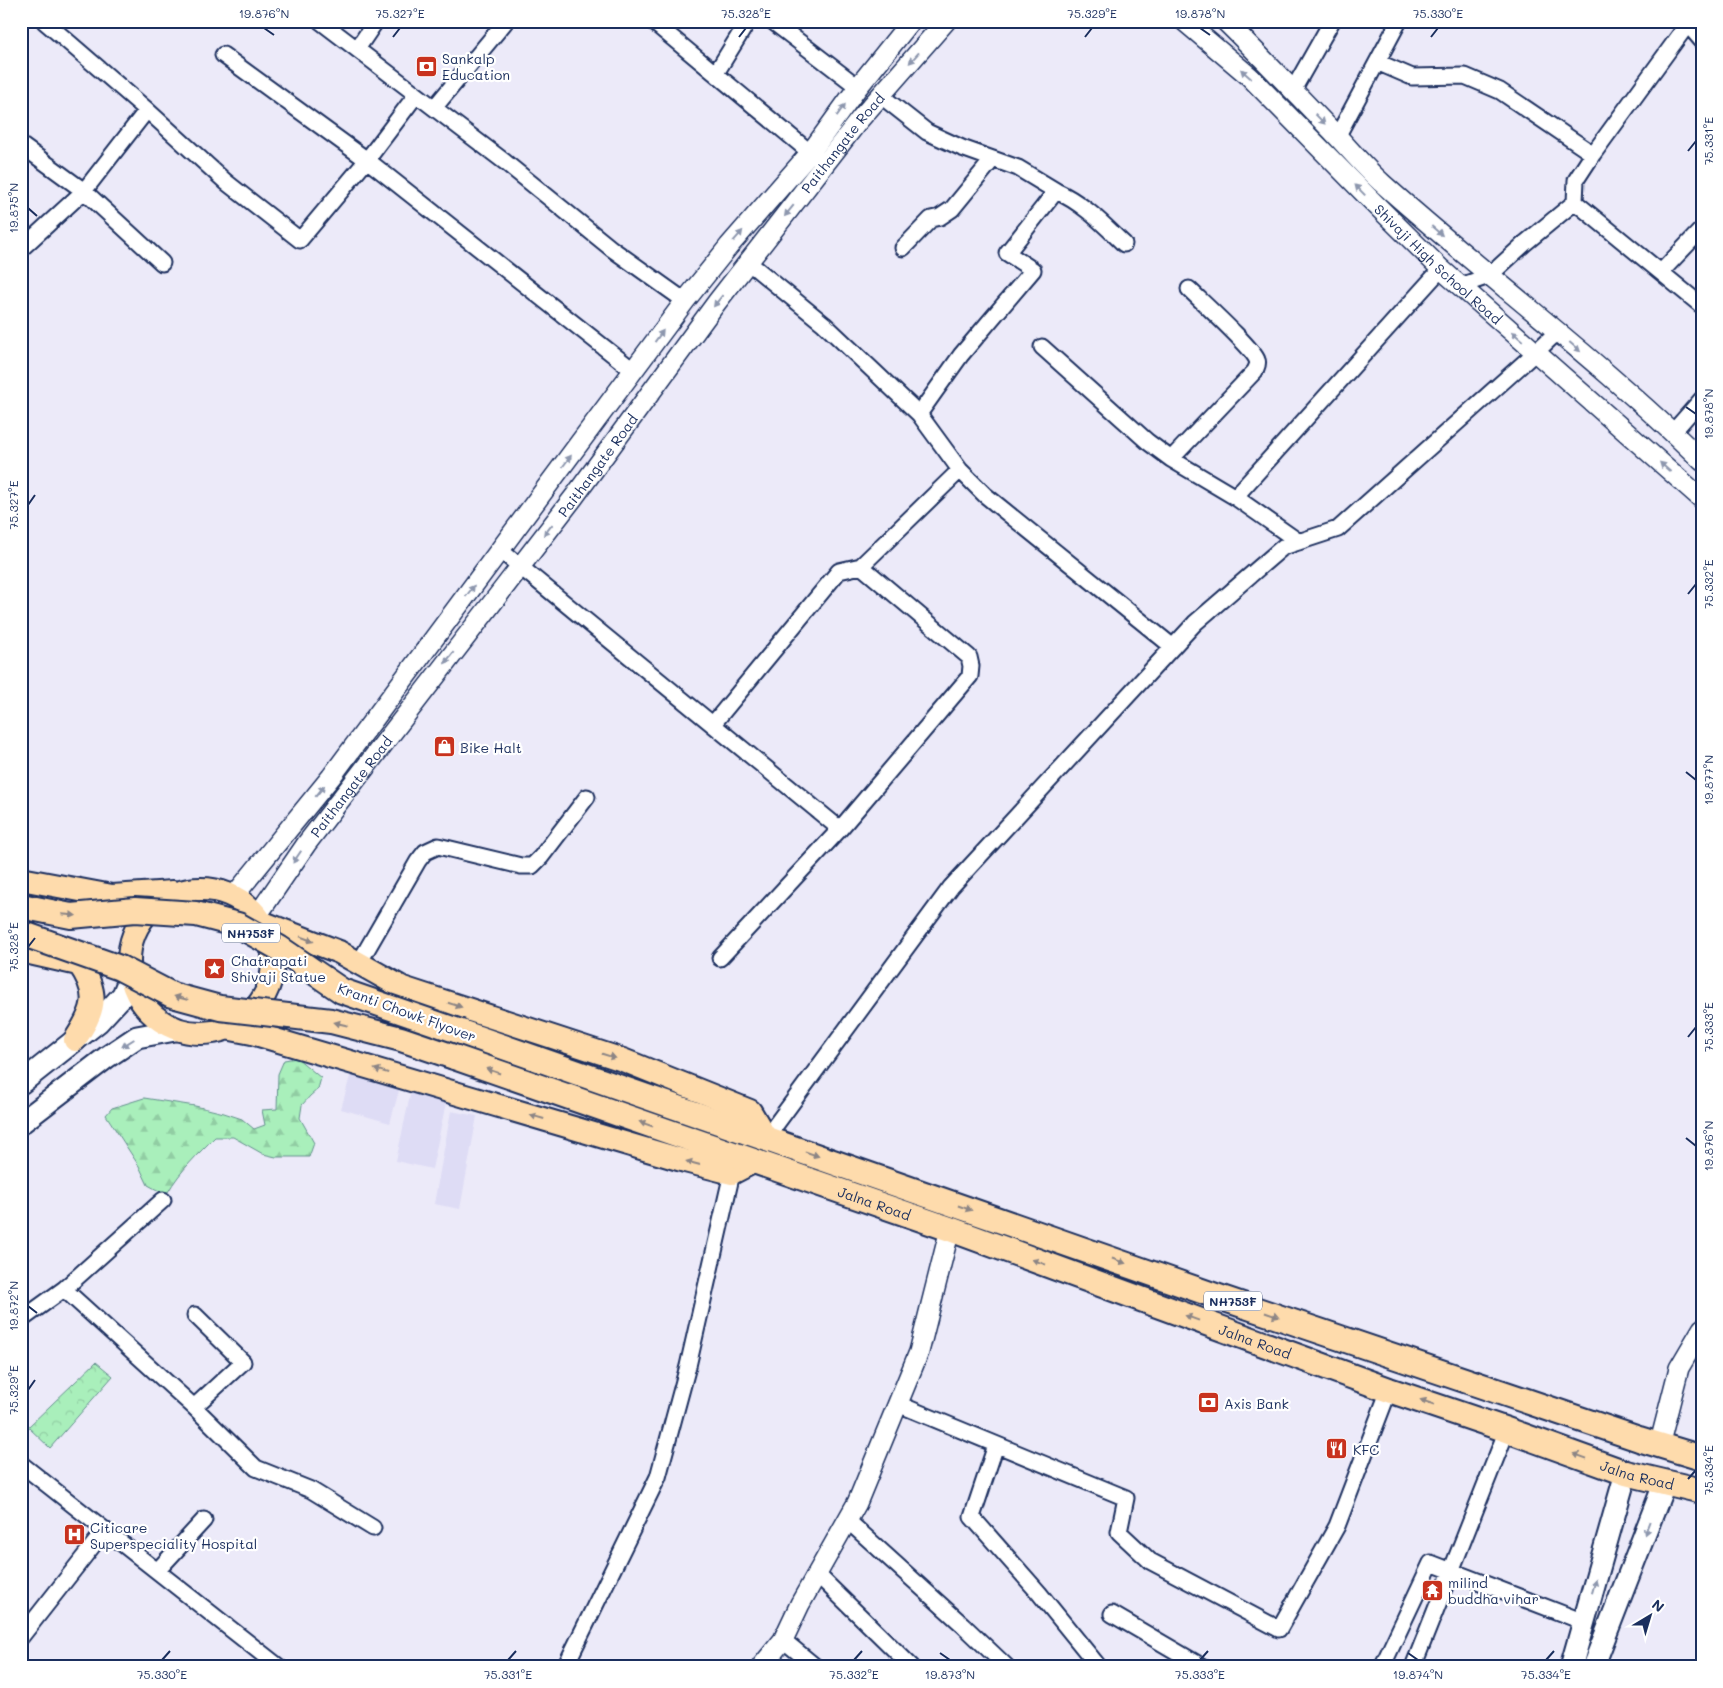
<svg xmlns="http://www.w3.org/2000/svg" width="1723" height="1688" viewBox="0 0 1723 1688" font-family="Mali,sans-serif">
<defs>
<pattern id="forest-firs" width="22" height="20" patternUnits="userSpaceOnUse" patternTransform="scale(1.25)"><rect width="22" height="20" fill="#a9efbb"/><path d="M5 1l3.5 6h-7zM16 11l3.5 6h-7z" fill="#91cda3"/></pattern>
<pattern id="park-crowns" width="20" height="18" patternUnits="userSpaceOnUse" patternTransform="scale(1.25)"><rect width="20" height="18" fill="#a9efbb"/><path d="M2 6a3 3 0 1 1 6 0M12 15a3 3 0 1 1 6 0" fill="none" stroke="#91cda3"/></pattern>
</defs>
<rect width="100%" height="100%" fill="#eceaf9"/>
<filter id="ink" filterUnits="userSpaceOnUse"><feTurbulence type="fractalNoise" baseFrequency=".02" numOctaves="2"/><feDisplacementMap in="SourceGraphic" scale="10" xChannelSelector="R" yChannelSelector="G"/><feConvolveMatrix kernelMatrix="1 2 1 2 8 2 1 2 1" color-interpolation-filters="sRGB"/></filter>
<g filter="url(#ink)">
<!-- built -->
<path fill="#dedcf5" d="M 351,1073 L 400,1087 L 390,1123 L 341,1109 Z
M 411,1091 L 447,1098 L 432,1169 L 396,1161 Z
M 451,1111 L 477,1116 L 460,1209 L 434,1204 Z"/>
<!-- forest -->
<path fill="url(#forest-firs)" stroke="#628f8c" d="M 297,1058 L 321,1078 L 318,1089 L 310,1096 L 302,1105 L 300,1118 L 314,1143 L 309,1157 L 276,1157 L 263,1154 L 233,1137 L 215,1137 C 198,1154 180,1171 168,1192 L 159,1191 L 148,1185 L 139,1166 L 106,1115 L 112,1108 L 144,1098 L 195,1106 L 224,1113 L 242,1119 L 254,1129 L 265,1125 L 262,1110 L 277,1109 L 278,1074 L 284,1060 Z"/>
<!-- park -->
<path fill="url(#park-crowns)" stroke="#628f8c" d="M 96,1362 L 113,1376 L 50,1448 L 28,1427 Z"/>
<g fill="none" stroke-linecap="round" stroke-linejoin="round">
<defs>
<path id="minor" d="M 44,21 L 147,110 L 226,182 L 300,240 L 367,160 L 416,95
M 320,21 L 505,162 L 612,249 L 685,301
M 652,21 L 818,159
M 772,21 L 858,87
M 1685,21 L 1702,41
M 357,49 L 376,21
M 223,55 L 367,160 L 634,371
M 1377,62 L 1412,77 L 1465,76 L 1500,91 L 1593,154
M 716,73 L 748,21
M 1293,90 L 1332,21
M 880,95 L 927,132 L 962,148 L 1018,168 L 1056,191 L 1007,253 L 1033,270 L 961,355 L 919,414
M 434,108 L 506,21
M 1337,137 L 1399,21
M 21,145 L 84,191 L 162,263
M 1056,191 C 1083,203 1103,224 1124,244
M 1575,202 L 1702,306
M 903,248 L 931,219 L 940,217 L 952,209 L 993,159
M 21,249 L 84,191 L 147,110
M 748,262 L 824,324 L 919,414 L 960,470 L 985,495 L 1173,647
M 1661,272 L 1702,229
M 1460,286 L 1489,276 L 1524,244 L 1575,202 L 1576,180 L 1593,154 L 1690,21
M 1042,347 L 1148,442 L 1171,459 L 1235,497 L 1299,542
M 1673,432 L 1702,399
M 1171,459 L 1255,371 C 1256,368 1259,364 1257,360 C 1253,348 1201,301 1189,289
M 1235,497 L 1441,269
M 500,550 L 840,829 L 720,958
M 713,724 L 839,571 L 861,566 L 960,470
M 840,829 L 970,676 L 971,666 L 969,657 L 861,566
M 359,963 L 418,861 L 425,852 L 438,846 L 521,866 L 532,866 L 541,857 L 587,797
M 766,1138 L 951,887 L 1195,623 L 1283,547 L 1338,529 L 1536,352 L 1557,332
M 64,1289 L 194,1407 L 256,1468 L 311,1490 L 373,1528
M 21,1320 L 64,1289 L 163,1200
M 898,1404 L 1126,1498 L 1119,1532 L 1150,1561 L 1279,1629 L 1337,1526 L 1389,1390
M 194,1407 L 243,1362 L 195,1315
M 996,1445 L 972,1517 L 1039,1593 L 1099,1667
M 21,1464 L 279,1667
M 847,1520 L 963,1625 L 1007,1667
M 157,1571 L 204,1520
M 817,1574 L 912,1667
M 1112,1614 L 1203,1667
M 21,1637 L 105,1530
M 783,1640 L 816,1667
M 565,1667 L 658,1477 L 688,1366 L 732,1173
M 1382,1667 L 1431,1563 L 1584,1622
M 1413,1667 L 1507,1430"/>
<g id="tertiary">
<path id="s1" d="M 1184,21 L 1249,76 L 1368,197 L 1441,269 L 1702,499"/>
<path d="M 1225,21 C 1263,58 1299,97 1336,135 C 1351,151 1366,169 1383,184 C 1488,278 1602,362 1702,461"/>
<path d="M 234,896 L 331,777 L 685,301 L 729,246 L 811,152 L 858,87 L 911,21"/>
<path id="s2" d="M 257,916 L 307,843 L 574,497 L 717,302 L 860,119 L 946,21"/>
<path d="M 1659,1446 L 1679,1368 L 1702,1329"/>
<path d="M 761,1667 L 783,1640 L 800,1604 L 857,1503 L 919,1352 L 950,1229"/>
</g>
<path id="secondary" d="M 21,1083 L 98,1022 L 123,995 L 129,980
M 21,1123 L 107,1057 L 137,1037 L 175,1030
M 1571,1667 L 1626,1473
M 1593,1667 L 1665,1482"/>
<path id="primary" d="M 21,879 L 112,896 L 173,892
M129 961a72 72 0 1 1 144 0a72 72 0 1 1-144 0Z
M 261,922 L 339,952 L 403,988 L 623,1060 L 750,1111 L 766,1138
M 21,951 L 87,966
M 231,1029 L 252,1033 L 685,1161 L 732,1173 L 755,1161
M 75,1040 C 94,1011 101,995 79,964"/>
<g id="trunk">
<path d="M 461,1032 L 1213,1295 L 1639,1439 L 1702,1458"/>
<path id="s3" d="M 454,1057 L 950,1229 L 1389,1390 L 1507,1430 L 1626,1473 L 1702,1491"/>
</g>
</defs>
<!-- minor casing -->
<use href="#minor" stroke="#1b2f5e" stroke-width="19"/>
<!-- tertiary casing -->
<use href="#tertiary" stroke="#1b2f5e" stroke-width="22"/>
<!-- secondary casing -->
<use href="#secondary" stroke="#1b2f5e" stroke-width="25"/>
<!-- primary casing -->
<use href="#primary" stroke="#1b2f5e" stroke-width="26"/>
<!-- trunk casing -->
<use href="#trunk" stroke="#1b2f5e" stroke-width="28"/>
<!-- minor -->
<use href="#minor" stroke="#fff" stroke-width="15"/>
<!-- tertiary -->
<use href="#tertiary" stroke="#fff" stroke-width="19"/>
<!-- secondary -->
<use href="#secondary" stroke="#fff" stroke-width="21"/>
<!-- primary -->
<use href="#primary" stroke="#fedbac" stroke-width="22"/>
<!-- trunk -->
<use href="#trunk" stroke="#fedbac" stroke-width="24"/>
<defs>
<path id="trunk-bridge" d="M 21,906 L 71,916 L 135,910 L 196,914 L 238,925 L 279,948 L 342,991 L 461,1032
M 21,933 L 120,968 L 172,995 L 220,1008 L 331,1021 L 401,1039 L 454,1057"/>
</defs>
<!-- trunk-bridge casing -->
<use href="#trunk-bridge" stroke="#1b2f5e" stroke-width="28" stroke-linecap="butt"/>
<!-- trunk-bridge -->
<use href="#trunk-bridge" stroke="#fedbac" stroke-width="24"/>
</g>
<!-- one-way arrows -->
<defs><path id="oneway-solid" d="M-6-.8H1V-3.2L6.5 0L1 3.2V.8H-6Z" transform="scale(1.25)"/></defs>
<g fill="#8d97ae">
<use href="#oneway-solid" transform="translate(914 58) rotate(132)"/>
<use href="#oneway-solid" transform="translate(1246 74) rotate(-138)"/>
<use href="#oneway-solid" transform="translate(841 110) rotate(-54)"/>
<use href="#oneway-solid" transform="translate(1320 119) rotate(46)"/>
<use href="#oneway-solid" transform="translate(1360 190) rotate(-134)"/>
<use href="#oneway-solid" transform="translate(789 211) rotate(129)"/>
<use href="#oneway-solid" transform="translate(1437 231) rotate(41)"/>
<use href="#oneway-solid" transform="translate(738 236) rotate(-49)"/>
<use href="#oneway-solid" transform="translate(718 301) rotate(128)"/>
<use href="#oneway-solid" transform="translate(659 336) rotate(-54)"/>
<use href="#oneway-solid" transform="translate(1517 336) rotate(-139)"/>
<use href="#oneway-solid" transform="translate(1575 347) rotate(41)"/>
<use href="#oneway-solid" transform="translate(567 461) rotate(-53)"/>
<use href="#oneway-solid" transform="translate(1665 467) rotate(-138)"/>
<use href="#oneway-solid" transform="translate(548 530) rotate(128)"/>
<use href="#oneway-solid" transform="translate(470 591) rotate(-53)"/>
<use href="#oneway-solid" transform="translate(449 658) rotate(128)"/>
<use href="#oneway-solid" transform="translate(320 791) rotate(-51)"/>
<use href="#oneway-solid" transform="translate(297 857) rotate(124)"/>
<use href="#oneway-solid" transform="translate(128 1043) rotate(148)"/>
<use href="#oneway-solid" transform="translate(1647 1528) rotate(111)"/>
<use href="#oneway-solid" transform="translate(1594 1586) rotate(-74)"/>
</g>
<g fill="#8c8585">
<use href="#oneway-solid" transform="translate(69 915) rotate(5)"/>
<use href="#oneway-solid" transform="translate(307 939) rotate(21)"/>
<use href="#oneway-solid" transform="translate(181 998) rotate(-165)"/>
<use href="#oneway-solid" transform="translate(455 1005) rotate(18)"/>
<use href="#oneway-solid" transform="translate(341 1024) rotate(-166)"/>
<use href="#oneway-solid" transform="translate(609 1056) rotate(18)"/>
<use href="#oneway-solid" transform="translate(381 1071) rotate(-164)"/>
<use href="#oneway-solid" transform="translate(493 1071) rotate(-161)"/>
<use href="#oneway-solid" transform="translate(537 1117) rotate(-164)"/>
<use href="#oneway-solid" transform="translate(646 1124) rotate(-161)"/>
<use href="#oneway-solid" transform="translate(812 1154) rotate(19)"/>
<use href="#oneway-solid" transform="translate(693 1163) rotate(-165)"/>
<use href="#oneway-solid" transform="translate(965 1208) rotate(19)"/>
<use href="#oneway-solid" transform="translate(1119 1261) rotate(19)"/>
<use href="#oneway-solid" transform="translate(1039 1262) rotate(-160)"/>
<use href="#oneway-solid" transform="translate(1272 1315) rotate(19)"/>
<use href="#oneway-solid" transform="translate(1192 1318) rotate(-160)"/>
<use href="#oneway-solid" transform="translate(1427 1402) rotate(-161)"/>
<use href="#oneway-solid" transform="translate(1580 1456) rotate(-160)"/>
</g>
</g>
<!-- ticks -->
<path fill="none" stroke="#1b2f5e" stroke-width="2" d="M 264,28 L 274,35M 1200,28 L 1210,35M 393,37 L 400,28M 739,37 L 746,28M 1085,37 L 1092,28M 1431,37 L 1438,28M 1688,151 L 1696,141M 28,208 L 37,216M 1686,407 L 1696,414M 28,505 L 35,495M 1688,594 L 1696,584M 1686,772 L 1696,780M 28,947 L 35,938M 1688,1037 L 1696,1027M 1686,1138 L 1696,1146M 28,1306 L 37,1313M 28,1390 L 35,1380M 1688,1479 L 1696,1470M 940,1653 L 950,1660M 1408,1653 L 1418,1660M 162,1660 L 170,1651M 508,1660 L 516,1651M 854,1660 L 862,1651M 1200,1660 L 1208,1651M 1546,1660 L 1554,1651"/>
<!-- icons -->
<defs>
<symbol id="bank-square" viewBox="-11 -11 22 22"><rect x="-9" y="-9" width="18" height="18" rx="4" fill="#c8321e" stroke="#fff"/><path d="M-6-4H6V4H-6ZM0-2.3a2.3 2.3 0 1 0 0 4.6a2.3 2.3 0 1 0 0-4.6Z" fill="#fff"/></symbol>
<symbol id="shop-square" viewBox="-11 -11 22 22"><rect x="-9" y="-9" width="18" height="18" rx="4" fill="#c8321e" stroke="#fff"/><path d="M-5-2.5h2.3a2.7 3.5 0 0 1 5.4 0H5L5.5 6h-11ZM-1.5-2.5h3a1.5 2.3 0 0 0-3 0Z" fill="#fff"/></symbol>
<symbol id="sight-square" viewBox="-11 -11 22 22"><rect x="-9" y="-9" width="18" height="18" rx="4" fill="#c8321e" stroke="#fff"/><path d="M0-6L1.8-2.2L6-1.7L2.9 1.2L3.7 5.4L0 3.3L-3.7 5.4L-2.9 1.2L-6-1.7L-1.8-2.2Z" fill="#fff"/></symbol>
<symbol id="restaurant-square" viewBox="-11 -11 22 22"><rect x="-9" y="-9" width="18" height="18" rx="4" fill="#c8321e" stroke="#fff"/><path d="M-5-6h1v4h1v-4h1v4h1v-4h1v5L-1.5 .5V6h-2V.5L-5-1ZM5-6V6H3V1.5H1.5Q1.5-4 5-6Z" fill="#fff"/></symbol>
<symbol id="hospital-square" viewBox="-11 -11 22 22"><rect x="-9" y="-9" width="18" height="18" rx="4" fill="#c8321e" stroke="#fff"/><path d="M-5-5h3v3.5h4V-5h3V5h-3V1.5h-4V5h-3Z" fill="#fff"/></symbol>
<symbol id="temple-square" viewBox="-11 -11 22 22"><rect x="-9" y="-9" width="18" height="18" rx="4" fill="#c8321e" stroke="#fff"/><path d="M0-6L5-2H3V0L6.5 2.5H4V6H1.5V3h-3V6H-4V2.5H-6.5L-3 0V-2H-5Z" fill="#fff"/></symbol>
</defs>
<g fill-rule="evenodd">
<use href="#bank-square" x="414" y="54" width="25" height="25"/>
<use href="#shop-square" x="432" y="734" width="25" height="25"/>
<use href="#sight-square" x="202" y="956" width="25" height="25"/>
<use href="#bank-square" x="1196" y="1390" width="25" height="25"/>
<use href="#restaurant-square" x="1324" y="1436" width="25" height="25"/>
<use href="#hospital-square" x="62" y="1522" width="25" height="25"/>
<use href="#temple-square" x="1420" y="1578" width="25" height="25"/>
</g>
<g text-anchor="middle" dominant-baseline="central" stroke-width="4.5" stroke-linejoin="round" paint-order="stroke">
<!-- shield labels -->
<g fill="#fff" stroke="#5f6d8e" stroke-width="1">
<rect x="222" y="923.5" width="58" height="19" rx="4"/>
<rect x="1204" y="1291.5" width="58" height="19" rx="4"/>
</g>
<g font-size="12" font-weight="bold" fill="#1b2f5e">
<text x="251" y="933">NH753F</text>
<text x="1233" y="1301">NH753F</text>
</g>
<!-- poi labels -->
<g font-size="14" fill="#1b2f5e" stroke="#fff" text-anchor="start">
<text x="442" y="58">Sankalp<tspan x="442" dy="16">Education</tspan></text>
<text x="460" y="747">Bike Halt</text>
<text x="231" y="960">Chatrapati<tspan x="231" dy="16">Shivaji Statue</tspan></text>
<text x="1224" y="1403">Axis Bank</text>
<text x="1353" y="1449">KFC</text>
<text x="90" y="1527">Citicare<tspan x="90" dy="16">Superspeciality Hospital</tspan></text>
<text x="1448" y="1582">milind<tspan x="1448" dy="16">buddha vihar</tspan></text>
</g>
<!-- street labels -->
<g font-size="14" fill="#1b2f5e" stroke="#fff">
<text stroke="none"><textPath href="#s2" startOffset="970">Paithangate Road</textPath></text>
<text stroke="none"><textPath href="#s1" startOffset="352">Shivaji High School Road</textPath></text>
<text stroke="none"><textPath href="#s2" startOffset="565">Paithangate Road</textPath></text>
<text stroke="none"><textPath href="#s2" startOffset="160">Paithangate Road</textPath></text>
<text transform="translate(407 1012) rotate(20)">Kranti Chowk Flyover</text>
<text stroke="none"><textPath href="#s3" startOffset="445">Jalna Road</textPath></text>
<text stroke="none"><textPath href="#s3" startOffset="850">Jalna Road</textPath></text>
<text stroke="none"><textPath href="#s3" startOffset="1255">Jalna Road</textPath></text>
</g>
</g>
<!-- margin -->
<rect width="1723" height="1688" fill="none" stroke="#fff" stroke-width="55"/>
<!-- north arrow -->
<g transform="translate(1650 1616) rotate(38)" stroke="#ffffff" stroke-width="4" paint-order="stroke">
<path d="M0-4L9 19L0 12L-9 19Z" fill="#1b2f5e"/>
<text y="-8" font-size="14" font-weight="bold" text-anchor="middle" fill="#1b2f5e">N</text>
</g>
<rect x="28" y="28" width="1668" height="1632" fill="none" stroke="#1b2f5e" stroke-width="2"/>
<g font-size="12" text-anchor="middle" fill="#1b2f5e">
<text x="264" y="18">19.876°N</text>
<text x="400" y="18">75.327°E</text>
<text x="746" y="18">75.328°E</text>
<text x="1092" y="18">75.329°E</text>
<text x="1200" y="18">19.878°N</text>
<text x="1438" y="18">75.330°E</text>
<text transform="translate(1709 141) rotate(-90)" y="4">75.331°E</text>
<text transform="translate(14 208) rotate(-90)" y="4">19.875°N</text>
<text transform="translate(1709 414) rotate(-90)" y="4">19.878°N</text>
<text transform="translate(14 505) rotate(-90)" y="4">75.327°E</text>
<text transform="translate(1709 584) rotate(-90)" y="4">75.332°E</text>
<text transform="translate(1709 780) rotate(-90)" y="4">19.877°N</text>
<text transform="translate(14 947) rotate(-90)" y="4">75.328°E</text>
<text transform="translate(1709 1027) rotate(-90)" y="4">75.333°E</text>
<text transform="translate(1709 1146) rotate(-90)" y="4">19.876°N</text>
<text transform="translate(14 1306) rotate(-90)" y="4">19.872°N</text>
<text transform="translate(14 1390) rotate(-90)" y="4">75.329°E</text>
<text transform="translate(1709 1470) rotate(-90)" y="4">75.334°E</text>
<text x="162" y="1679">75.330°E</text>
<text x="508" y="1679">75.331°E</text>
<text x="854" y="1679">75.332°E</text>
<text x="950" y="1679">19.873°N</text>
<text x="1200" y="1679">75.333°E</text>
<text x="1418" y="1679">19.874°N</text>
<text x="1546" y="1679">75.334°E</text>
</g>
</svg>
